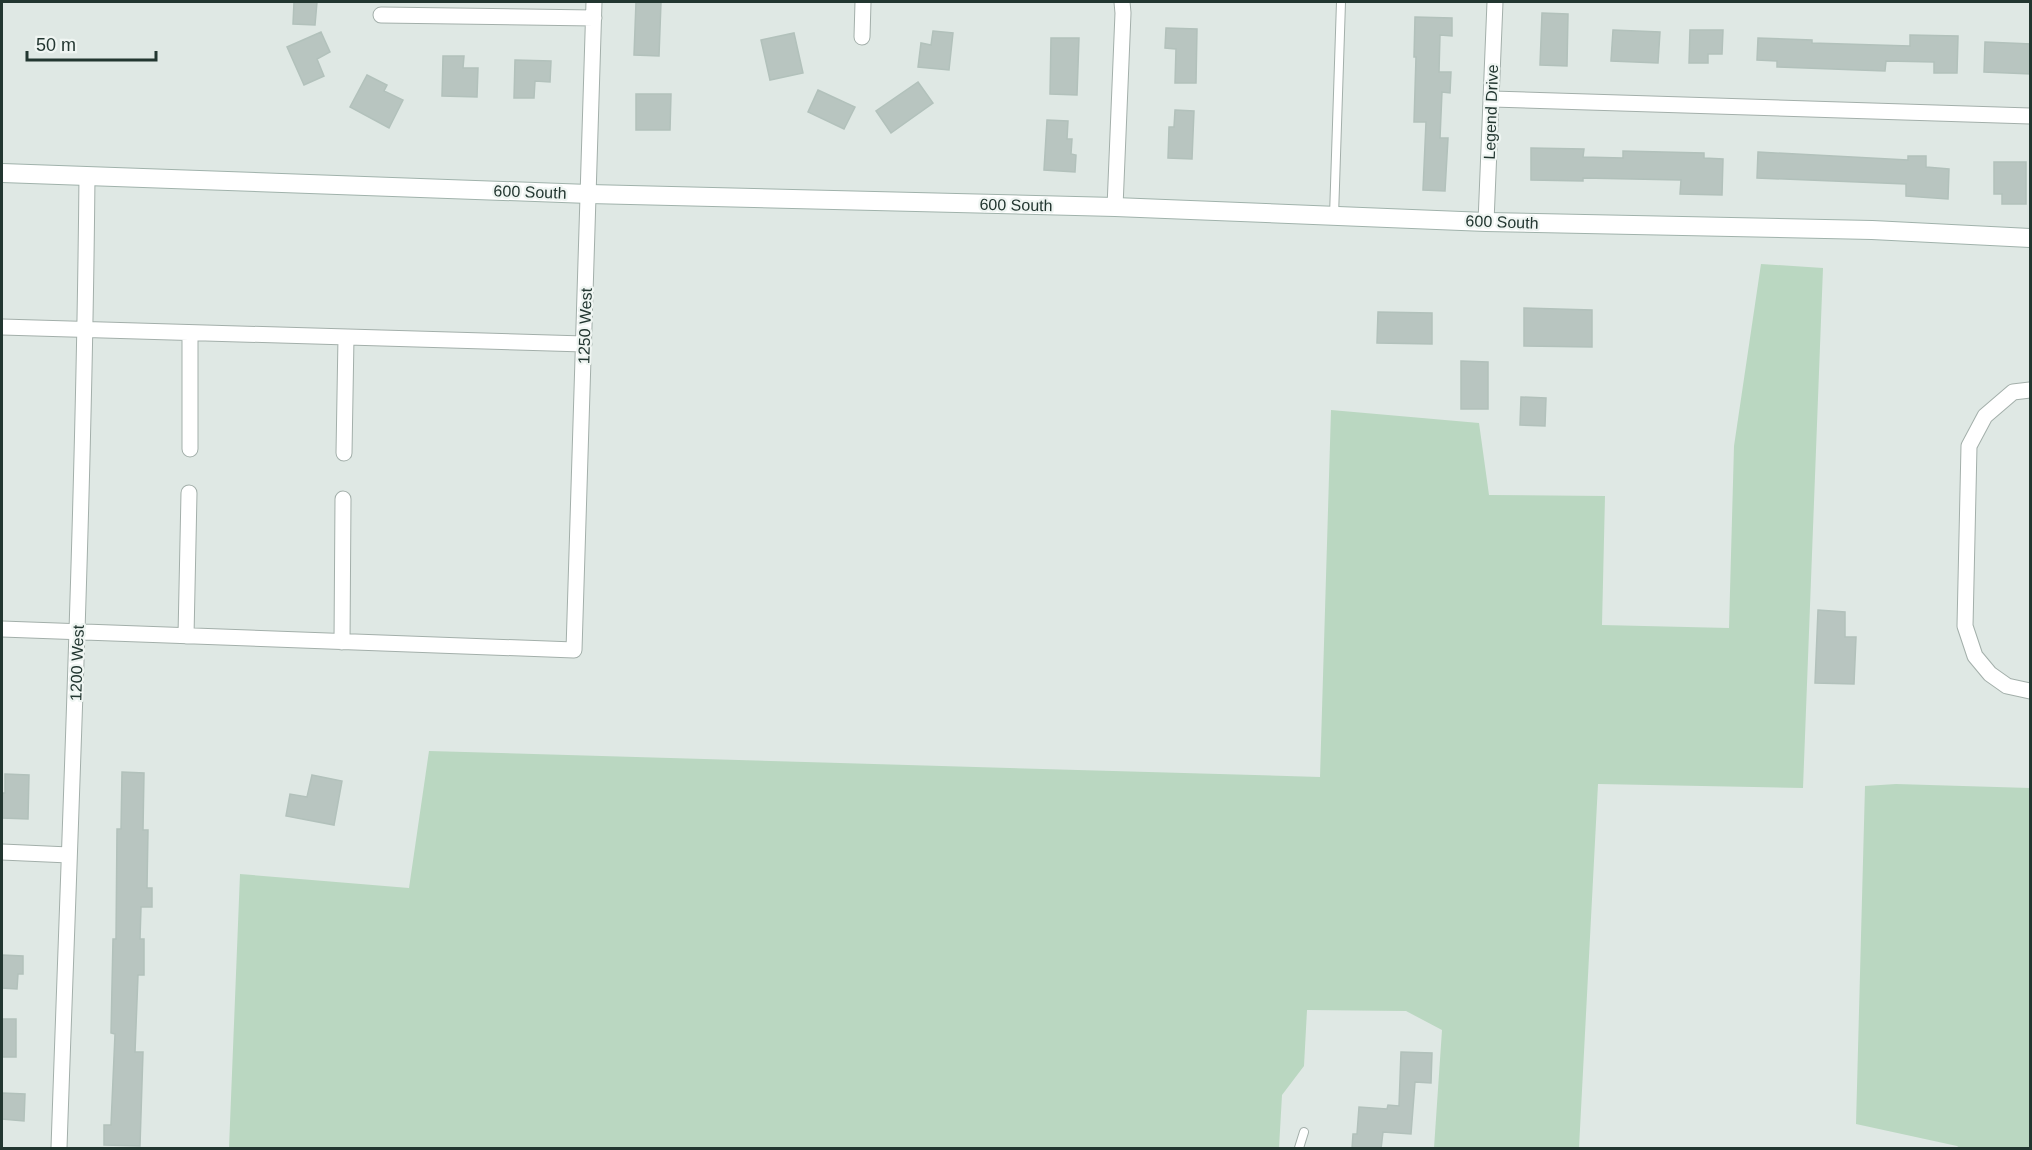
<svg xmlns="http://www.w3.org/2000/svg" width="2032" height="1150" viewBox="0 0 2032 1150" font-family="Helvetica,sans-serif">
<rect width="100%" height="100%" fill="#dfe8e4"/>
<!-- green -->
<path fill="#bad7c1" d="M 1761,264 L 1823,268 L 1803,788 L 1598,784 L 1579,1148 L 1434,1148 L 1442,1030 L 1406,1011 L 1307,1010 L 1304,1066 L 1282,1095 L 1279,1148 L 229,1148 L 240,874 L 409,888 L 429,751 L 1320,777 L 1331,410 L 1479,423 L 1489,495 L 1605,496 L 1602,625 L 1729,628 L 1734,446 Z
M 1896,784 L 2030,788 L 2030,1148 L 1960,1148 L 1957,1146 L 1856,1124 L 1865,786 Z"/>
<!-- building -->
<path fill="#b8c5c0" stroke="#b2c1bb" stroke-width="1.5" d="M 294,2 L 317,2 L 315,25 L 293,24 Z
M 636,2 L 661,2 L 659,56 L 634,55 Z
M 1542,13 L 1568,14 L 1567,66 L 1540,65 Z
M 1415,17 L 1452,18 L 1452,36 L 1440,35 L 1439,72 L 1451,72 L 1450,93 L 1442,92 L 1440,138 L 1448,138 L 1445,191 L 1423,190 L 1426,122 L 1414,122 L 1416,57 L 1414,57 Z
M 1166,28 L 1197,29 L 1196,83 L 1175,83 L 1176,49 L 1165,48 Z
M 1613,30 L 1660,32 L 1658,63 L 1611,61 Z
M 1690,30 L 1723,30 L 1722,54 L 1708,54 L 1708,63 L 1689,63 Z
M 933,31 L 953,33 L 949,70 L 918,67 L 921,43 L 931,45 Z
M 321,32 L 330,52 L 317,59 L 324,76 L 304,85 L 287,47 Z
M 794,33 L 803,73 L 770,80 L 761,40 Z
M 1910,35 L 1958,36 L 1957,73 L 1934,73 L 1934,62 L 1886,61 L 1885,71 L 1777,67 L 1777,61 L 1757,60 L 1758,38 L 1812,40 L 1812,43 L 1910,46 Z
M 1051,38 L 1079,38 L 1077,95 L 1050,94 Z
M 1985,42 L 2031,44 L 2031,74 L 1984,72 Z
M 443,56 L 464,56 L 463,68 L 478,68 L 477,97 L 442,96 Z
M 515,60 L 551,61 L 550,82 L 535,81 L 534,98 L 514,98 Z
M 367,75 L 387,85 L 384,91 L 403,100 L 389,128 L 350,107 Z
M 918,82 L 933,103 L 891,133 L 876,111 Z
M 818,90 L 855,107 L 844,129 L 808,112 Z
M 636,94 L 671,94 L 670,130 L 636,130 Z
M 1175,110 L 1194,111 L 1192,159 L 1168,158 L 1169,127 L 1174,127 Z
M 1047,120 L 1068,121 L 1067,139 L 1072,139 L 1071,154 L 1076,155 L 1075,172 L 1044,170 Z
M 1531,148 L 1584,149 L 1583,157 L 1623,158 L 1623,151 L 1704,153 L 1704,158 L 1723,159 L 1722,195 L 1680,194 L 1681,180 L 1583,178 L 1583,181 L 1531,180 Z
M 1758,152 L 1908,160 L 1908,156 L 1926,156 L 1926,167 L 1949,169 L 1948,199 L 1906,196 L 1906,184 L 1757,178 Z
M 1994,162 L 2026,162 L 2026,204 L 2002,204 L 2002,194 L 1994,194 Z
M 1524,308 L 1592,310 L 1592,347 L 1524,346 Z
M 1378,312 L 1432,313 L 1432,344 L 1377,343 Z
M 1461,361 L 1488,362 L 1488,409 L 1461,409 Z
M 1521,397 L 1546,398 L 1545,426 L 1520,425 Z
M 1818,610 L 1845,612 L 1845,637 L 1856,637 L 1854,684 L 1815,683 Z
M 122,772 L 144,773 L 143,830 L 148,830 L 147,888 L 152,888 L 152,907 L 141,907 L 140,939 L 144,939 L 144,975 L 138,975 L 135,1052 L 143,1052 L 140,1146 L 104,1145 L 104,1125 L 111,1125 L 115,1034 L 111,1033 L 113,939 L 116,939 L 117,829 L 121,829 Z
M 5,774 L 29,775 L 28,819 L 2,818 L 2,793 L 5,793 Z
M 312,775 L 342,781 L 334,825 L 286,816 L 290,794 L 307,797 Z
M 2,955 L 23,956 L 23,974 L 18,974 L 17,989 L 2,988 Z
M 2,1019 L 16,1019 L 16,1057 L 2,1057 Z
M 1401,1052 L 1432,1053 L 1431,1083 L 1415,1082 L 1411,1134 L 1383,1132 L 1381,1149 L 1352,1149 L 1353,1134 L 1357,1134 L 1359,1107 L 1387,1109 L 1388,1105 L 1399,1106 Z
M 2,1093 L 25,1094 L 24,1121 L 2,1119 Z"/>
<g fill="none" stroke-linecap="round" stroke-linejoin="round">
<defs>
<path id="service" d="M 1334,216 L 1341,2
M 1299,1148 L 1304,1132"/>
<path id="minor" d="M 381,15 L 594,18
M 862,37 L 863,2
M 1492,99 L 2030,116
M 1115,207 L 1123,13 L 1122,2
M 1486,222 L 1495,2
M 2,327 L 584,344
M 2030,390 L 2013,392 L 1985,416 L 1969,446 L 1965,626 L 1975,656 L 1990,674 L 2007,686 L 2030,691
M 190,449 L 190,333
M 344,453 L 346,337
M 2,629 L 574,650 L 594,2
M 186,636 L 189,493
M 342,642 L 343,499
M 2,852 L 69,855
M 59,1148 C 70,825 84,501 87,176"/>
<path id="secondary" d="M 2,173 L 589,194 L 1115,207 L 1486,222 L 1872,230 L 2030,238"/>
</defs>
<!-- service casing -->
<use href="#service" stroke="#a3afaa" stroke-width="10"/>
<!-- minor casing -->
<use href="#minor" stroke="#a3afaa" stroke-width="17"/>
<!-- secondary casing -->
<use href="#secondary" stroke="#a0b2ab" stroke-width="20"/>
<!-- service -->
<use href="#service" stroke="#fff" stroke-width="8"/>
<!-- minor -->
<use href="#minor" stroke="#fff" stroke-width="15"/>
<!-- secondary -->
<use href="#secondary" stroke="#fff" stroke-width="18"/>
</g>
<g text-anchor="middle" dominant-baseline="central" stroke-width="4.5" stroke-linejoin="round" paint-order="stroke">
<!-- street labels -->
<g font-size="16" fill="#223630" stroke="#eff5f2">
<text transform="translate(1491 112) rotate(-88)">Legend Drive</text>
<text transform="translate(530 192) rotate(2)">600 South</text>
<text transform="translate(1016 205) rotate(1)">600 South</text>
<text transform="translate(1502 222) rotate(2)">600 South</text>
<text transform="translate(585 326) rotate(-88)">1250 West</text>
<text transform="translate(77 663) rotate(-88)">1200 West</text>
</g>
</g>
<!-- border -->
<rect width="2032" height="1150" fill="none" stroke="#223630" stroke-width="6"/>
<!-- scale -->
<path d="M27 51v9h129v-9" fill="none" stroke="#223630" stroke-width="3"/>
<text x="36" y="51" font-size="18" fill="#223630" stroke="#eff5f2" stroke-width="4.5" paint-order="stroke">50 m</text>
</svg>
